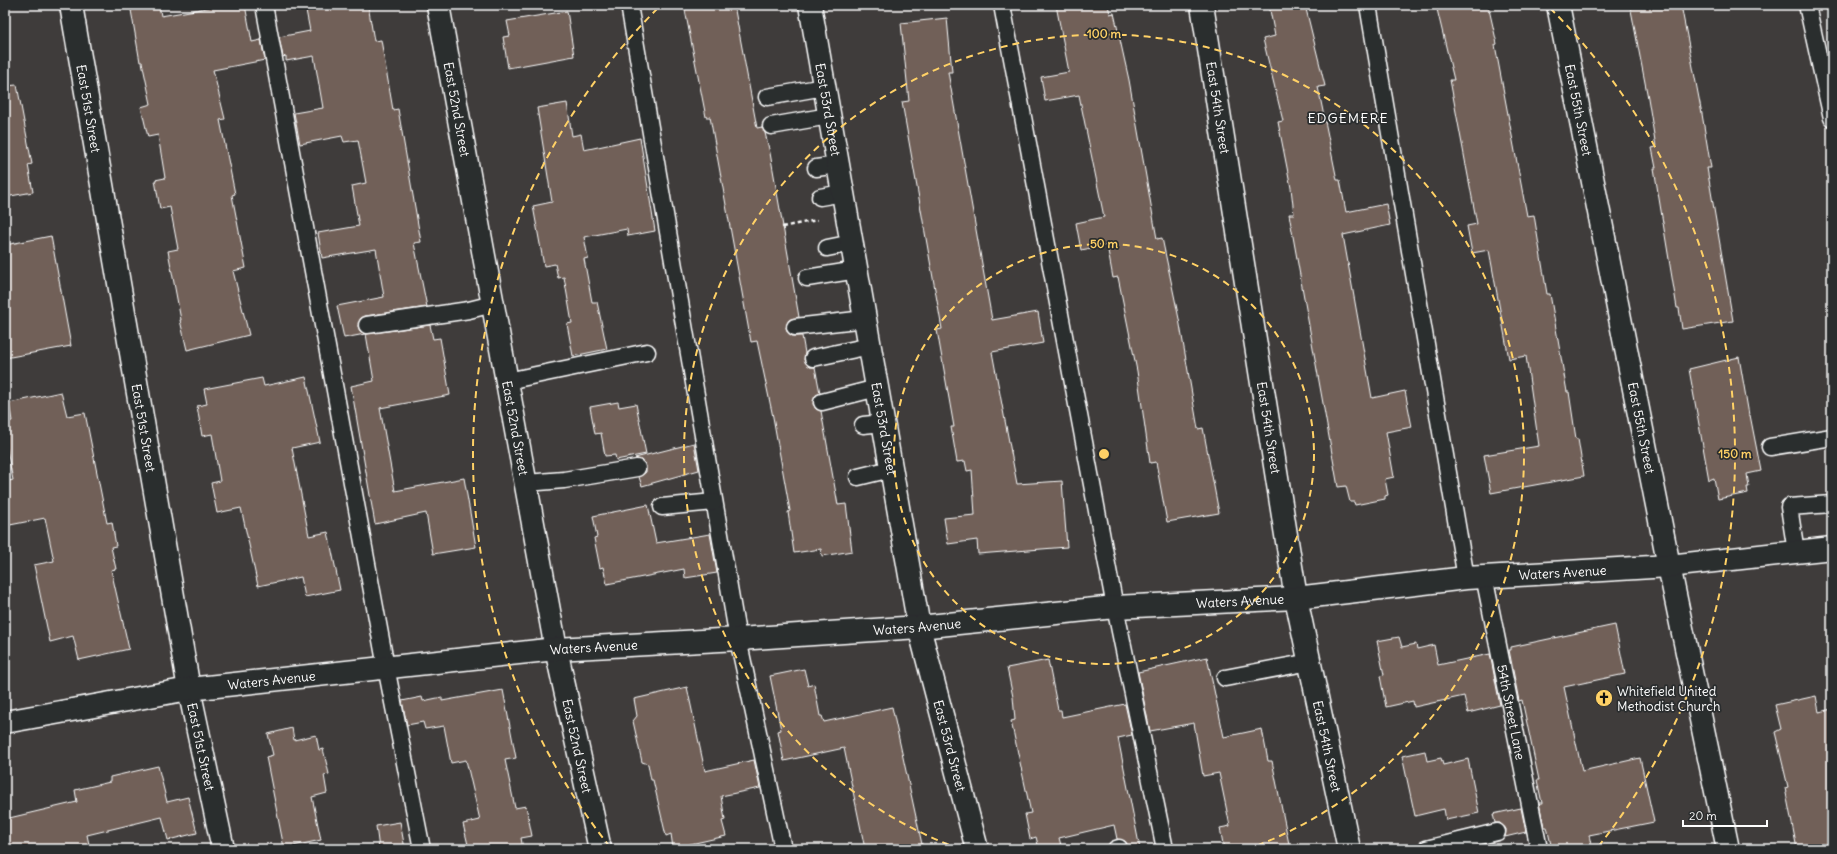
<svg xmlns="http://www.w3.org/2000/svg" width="1837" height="854" viewBox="0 0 1837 854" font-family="Delius,sans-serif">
<rect width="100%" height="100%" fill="#3f3c3b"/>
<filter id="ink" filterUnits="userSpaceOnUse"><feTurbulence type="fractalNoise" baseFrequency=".025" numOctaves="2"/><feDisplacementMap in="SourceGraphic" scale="8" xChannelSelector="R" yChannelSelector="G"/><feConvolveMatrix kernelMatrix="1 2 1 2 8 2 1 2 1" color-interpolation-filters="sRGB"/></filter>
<g filter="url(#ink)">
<!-- building -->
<path fill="#716058" stroke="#fff" d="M 159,5 L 161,16 L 224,5 L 245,5 L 252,42 L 261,40 L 265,60 L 213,70 L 225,119 L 220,120 L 235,194 L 232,195 L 246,268 L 233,271 L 249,335 L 187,350 L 180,320 L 181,320 L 168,251 L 178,249 L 170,207 L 160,209 L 155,180 L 165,178 L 158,135 L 148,137 L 141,107 L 151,104 L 142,62 L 140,62 L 131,10 Z
M 305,5 L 368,5 L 374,41 L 381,40 L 393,110 L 398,109 L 421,242 L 414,243 L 427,307 L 365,316 L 361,318 L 358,326 L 360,331 L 365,334 L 344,338 L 337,306 L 384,297 L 376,249 L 322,258 L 318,233 L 359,226 L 352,186 L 366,183 L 358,140 L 344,142 L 342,136 L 300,144 L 294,113 L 323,108 L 314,56 L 286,61 L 286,56 L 283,57 L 279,37 L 310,31 Z
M 684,5 L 734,5 L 757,128 L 762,127 L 765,133 L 770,153 L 799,317 L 789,320 L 786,328 L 792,336 L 802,336 L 805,353 L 804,360 L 810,367 L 815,367 L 820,393 L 815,396 L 813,404 L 816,409 L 821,411 L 838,505 L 846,504 L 852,551 L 822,556 L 821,549 L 794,553 L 788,512 L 790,511 L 773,417 L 757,341 L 751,342 L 710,117 L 706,117 Z
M 1056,5 L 1108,5 L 1110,14 L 1114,13 L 1129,80 L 1157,239 L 1162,238 L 1179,319 L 1198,429 L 1203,428 L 1219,513 L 1167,522 L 1156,462 L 1150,463 L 1137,371 L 1118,277 L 1113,278 L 1107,245 L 1081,250 L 1076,223 L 1104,217 L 1079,95 L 1045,101 L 1041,77 L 1069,72 Z
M 1269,5 L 1305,5 L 1325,86 L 1318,87 L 1337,180 L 1340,180 L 1346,212 L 1386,204 L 1390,225 L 1343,235 L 1372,398 L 1405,391 L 1412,427 L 1386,432 L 1394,477 L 1385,479 L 1388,495 L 1385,496 L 1385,499 L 1355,505 L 1354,502 L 1350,502 L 1346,486 L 1338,487 L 1289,214 L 1294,214 L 1291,188 L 1278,122 L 1283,121 L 1263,39 L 1275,36 Z
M 1436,5 L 1488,5 L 1497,44 L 1495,45 L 1527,216 L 1534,215 L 1547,294 L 1550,294 L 1567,392 L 1569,392 L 1576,439 L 1578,439 L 1584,476 L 1491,493 L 1484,455 L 1539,446 L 1526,356 L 1509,359 L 1489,250 L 1472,253 L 1467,226 L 1477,224 L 1450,80 L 1454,80 Z
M 1630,5 L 1681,5 L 1702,114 L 1711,168 L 1707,168 L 1733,321 L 1682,329 L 1679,308 L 1677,308 L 1654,168 L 1656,168 L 1652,148 L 1656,147 L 1648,98 Z
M 567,11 L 574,56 L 508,68 L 503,37 L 510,36 L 507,21 Z
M 947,18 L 952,72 L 948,72 L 992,320 L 1038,312 L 1043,343 L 992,352 L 1017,484 L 1062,481 L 1067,547 L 978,554 L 977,540 L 948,544 L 944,518 L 975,515 L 972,470 L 967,471 L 965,461 L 957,462 L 951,427 L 954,427 L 937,330 L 942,329 L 902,102 L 909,101 L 901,23 Z
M 17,85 L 32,164 L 28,165 L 33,192 L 5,197 L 5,86 Z
M 567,103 L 572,136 L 581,134 L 584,150 L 640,138 L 655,231 L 628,236 L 627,229 L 584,237 L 588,258 L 584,259 L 592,302 L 597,302 L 607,349 L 573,356 L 567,324 L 572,323 L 564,277 L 558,278 L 555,264 L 544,266 L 533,206 L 552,202 L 537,108 Z
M 51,236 L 71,346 L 5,358 L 5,245 Z
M 430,325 L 433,339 L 440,338 L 450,395 L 380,408 L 395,491 L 464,478 L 476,547 L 433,554 L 426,513 L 375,524 L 351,386 L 374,381 L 366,334 Z
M 1739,357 L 1749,415 L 1750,415 L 1761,471 L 1747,474 L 1749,487 L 1747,487 L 1748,493 L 1718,499 L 1714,478 L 1709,480 L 1689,369 Z
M 306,377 L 320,442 L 292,448 L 309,536 L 328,532 L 340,590 L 305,597 L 301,577 L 258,586 L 241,508 L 217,513 L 211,483 L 220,481 L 212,434 L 202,436 L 197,406 L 207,404 L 204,389 L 262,378 L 264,386 Z
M 61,392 L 67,416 L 85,413 L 107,523 L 112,522 L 116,546 L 111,547 L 116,569 L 111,570 L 129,649 L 79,660 L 73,636 L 50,642 L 34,565 L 54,561 L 45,518 L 5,526 L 5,482 L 13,480 L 5,440 L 5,422 L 12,421 L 9,403 Z
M 618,402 L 619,407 L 636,404 L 646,454 L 616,460 L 615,455 L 605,456 L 601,433 L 595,434 L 590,407 Z
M 694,443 L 699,470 L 642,486 L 639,477 L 646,472 L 646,466 L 644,462 L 635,458 Z
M 648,505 L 656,543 L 710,534 L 717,573 L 685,578 L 684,569 L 607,584 L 603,567 L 600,568 L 594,538 L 597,537 L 593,516 Z
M 1615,625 L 1625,674 L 1564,687 L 1582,771 L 1640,758 L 1654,822 L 1589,835 L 1592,849 L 1552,849 L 1547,827 L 1544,827 L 1539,803 L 1542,803 L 1537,780 L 1539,780 L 1522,700 L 1519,701 L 1509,650 L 1511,650 L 1511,647 Z
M 1399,637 L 1402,647 L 1416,644 L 1417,649 L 1434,645 L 1438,665 L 1490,654 L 1500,705 L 1468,713 L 1464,696 L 1414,707 L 1413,701 L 1386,707 L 1380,676 L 1384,675 L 1377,641 Z
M 1207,657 L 1224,737 L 1262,729 L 1268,761 L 1272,761 L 1290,849 L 1224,849 L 1220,828 L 1230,826 L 1219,773 L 1203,776 L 1194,723 L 1150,731 L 1138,672 Z
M 1048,660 L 1058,710 L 1061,710 L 1062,717 L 1125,704 L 1132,735 L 1118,738 L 1140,849 L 1128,849 L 1125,841 L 1117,839 L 1114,825 L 1059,838 L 1062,849 L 1039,849 L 1036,837 L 1030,839 L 1025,814 L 1031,813 L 1011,721 L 1015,720 L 1013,697 L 1007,668 Z
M 804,669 L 808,686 L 814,684 L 820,716 L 822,716 L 824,722 L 892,707 L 923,849 L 865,849 L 844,748 L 784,761 L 778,731 L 781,730 L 770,676 Z
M 687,687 L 705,771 L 754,760 L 760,788 L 721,796 L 725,820 L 722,821 L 726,836 L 673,848 L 671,834 L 666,836 L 653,780 L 651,780 L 648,764 L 642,762 L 633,721 L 637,716 L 634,699 Z
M 503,690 L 516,758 L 505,760 L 515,808 L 526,806 L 532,836 L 521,838 L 523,849 L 469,849 L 463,824 L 480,820 L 466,760 L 451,763 L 444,726 L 425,729 L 423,722 L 407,725 L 402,701 L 422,697 L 423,701 L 442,697 L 442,701 Z
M 1816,696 L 1819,712 L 1832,709 L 1832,844 L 1807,849 L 1797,849 L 1785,788 L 1788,787 L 1775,732 L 1781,729 L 1775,705 Z
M 292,728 L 294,740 L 316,735 L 319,750 L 323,749 L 329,774 L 324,775 L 327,793 L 312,797 L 321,840 L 284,848 L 266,757 L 273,755 L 268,734 Z
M 1425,751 L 1427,761 L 1441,758 L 1443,765 L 1468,759 L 1479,813 L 1446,820 L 1444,809 L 1415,816 L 1402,756 Z
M 158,766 L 167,802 L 188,797 L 197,833 L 168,840 L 162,817 L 87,835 L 90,849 L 5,849 L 5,819 L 77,802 L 75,790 L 110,782 L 110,777 Z
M 1521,808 L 1526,832 L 1505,837 L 1506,829 L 1500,823 L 1495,823 L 1493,814 Z
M 400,822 L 405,849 L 379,849 L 376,826 Z"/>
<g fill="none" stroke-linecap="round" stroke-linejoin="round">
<defs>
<g id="lane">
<path d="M 264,5 L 386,667 L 422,849"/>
<path d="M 629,5 L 738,639 L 783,849"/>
<path d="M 1002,5 L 1115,607 L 1165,849"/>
<path d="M 1368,5 L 1466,578"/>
<path d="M 1807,5 L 1832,118"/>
<path d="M 767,97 L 824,87"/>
<path d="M 771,126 L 829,116"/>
<path d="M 816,168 L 838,165"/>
<path d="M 820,197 L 843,193"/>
<path d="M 827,248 L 852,243"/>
<path d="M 807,278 L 857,270"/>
<path d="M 367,325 L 469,310 L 493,304"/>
<path d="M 795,327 L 865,319"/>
<path d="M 813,358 L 870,346"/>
<path d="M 507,381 L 647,352"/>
<path d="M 822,402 L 877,388"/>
<path d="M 863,425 L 883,423"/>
<path d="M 1770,447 L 1832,437"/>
<path d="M 858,477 L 891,469"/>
<path d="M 526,483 L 564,480 L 637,468"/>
<path d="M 662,507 L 714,502"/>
<path d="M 1796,552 L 1789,507 L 1832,504"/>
<path id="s1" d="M 1484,576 L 1539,849"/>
<path d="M 1225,678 L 1310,662"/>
<path d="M 1116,849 L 1119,848"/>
<path d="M 1426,849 L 1497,832"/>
</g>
<g id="street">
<path id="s2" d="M 71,5 L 189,689 L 223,849"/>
<path id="s3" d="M 810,5 L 919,627 L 977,849"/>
<path id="s4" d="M 1202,5 L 1296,598 L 1349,849"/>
<path id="s5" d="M 1558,5 L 1669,566 L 1728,849"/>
</g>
<g id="secondary">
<path id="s6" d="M 438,5 L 556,649 L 600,849"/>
<path id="s7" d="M 5,722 L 189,689 L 556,649 L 738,639 L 919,627 L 1115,607 L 1296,598 L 1466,578 L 1669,566 L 1832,548"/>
</g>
</defs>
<!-- lane casing -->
<use href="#lane" stroke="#fff" stroke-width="19"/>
<!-- street casing -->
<use href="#street" stroke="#fff" stroke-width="25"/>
<!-- secondary casing -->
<use href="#secondary" stroke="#fff" stroke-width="25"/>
<!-- path -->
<path stroke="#fff" stroke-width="2.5" stroke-dasharray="4 3" stroke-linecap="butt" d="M 782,227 L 817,220"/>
<!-- lane -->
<use href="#lane" stroke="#2a2d2e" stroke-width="16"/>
<!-- street -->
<use href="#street" stroke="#2a2d2e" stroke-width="22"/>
<!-- secondary -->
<use href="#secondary" stroke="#2a2d2e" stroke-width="22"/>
</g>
</g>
<!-- distance rings -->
<g fill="none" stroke="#ffd166" stroke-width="2" stroke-dasharray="7 5">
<circle cx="1104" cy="454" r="210"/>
<path d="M960 849A420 420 0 1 1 1248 849"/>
<path d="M610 847A631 631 0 0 1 658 8M1550 8A631 631 0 0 1 1598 847"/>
</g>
<!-- icons -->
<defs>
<symbol id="church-disc" viewBox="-11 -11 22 22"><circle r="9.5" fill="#ffd166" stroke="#2a2d2e"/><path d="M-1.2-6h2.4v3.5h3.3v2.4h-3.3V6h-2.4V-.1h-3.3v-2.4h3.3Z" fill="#111"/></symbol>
</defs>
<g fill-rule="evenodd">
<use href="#church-disc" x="1594" y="688" width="20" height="20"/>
</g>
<g text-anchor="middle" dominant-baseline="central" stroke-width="3.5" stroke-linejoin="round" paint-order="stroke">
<!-- street labels -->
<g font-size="13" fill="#fff" stroke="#2a2d2e">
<text stroke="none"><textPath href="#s2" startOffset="105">East 51st Street</textPath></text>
<text stroke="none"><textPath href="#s4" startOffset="104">East 54th Street</textPath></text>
<text stroke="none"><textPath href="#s6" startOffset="106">East 52nd Street</textPath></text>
<text stroke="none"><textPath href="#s5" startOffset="107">East 55th Street</textPath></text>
<text stroke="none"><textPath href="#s3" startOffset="106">East 53rd Street</textPath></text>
<text stroke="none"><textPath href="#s5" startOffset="431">East 55th Street</textPath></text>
<text stroke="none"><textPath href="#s2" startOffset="429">East 51st Street</textPath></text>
<text stroke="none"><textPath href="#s6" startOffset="430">East 52nd Street</textPath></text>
<text stroke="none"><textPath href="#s4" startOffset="428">East 54th Street</textPath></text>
<text stroke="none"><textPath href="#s3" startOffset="430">East 53rd Street</textPath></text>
<text stroke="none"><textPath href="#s7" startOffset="1566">Waters Avenue</textPath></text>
<text stroke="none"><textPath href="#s7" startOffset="1242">Waters Avenue</textPath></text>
<text stroke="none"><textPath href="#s7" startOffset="918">Waters Avenue</textPath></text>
<text stroke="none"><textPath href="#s7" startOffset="594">Waters Avenue</textPath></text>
<text stroke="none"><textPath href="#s7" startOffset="270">Waters Avenue</textPath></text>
<text stroke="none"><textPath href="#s1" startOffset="139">54th Street Lane</textPath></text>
<text stroke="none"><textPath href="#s2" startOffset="753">East 51st Street</textPath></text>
<text stroke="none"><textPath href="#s6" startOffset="754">East 52nd Street</textPath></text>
<text stroke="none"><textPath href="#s3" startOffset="754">East 53rd Street</textPath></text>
<text stroke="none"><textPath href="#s4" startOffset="752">East 54th Street</textPath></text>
</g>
<!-- poi labels -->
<g font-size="13" fill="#fff" stroke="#2a2d2e" text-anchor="start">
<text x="1617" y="691">Whitefield United<tspan x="1617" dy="15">Methodist Church</tspan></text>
</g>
<!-- neighbourhood labels -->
<g font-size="14" letter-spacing="1" fill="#fff" stroke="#2a2d2e">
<text x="1348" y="118">EDGEMERE</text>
</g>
</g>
<circle cx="1104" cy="454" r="6" fill="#ffd166" stroke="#2a2d2e" stroke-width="2"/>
<g font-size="12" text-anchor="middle" font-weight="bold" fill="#ffd166" stroke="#2a2d2e" stroke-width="3.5" stroke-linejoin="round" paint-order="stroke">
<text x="1104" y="38">100 m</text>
<text x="1104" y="248">50 m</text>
<text x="1735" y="458">150 m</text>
</g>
<!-- margin -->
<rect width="1837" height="854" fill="none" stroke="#2a2d2e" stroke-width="20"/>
<rect x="10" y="10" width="1817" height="834" fill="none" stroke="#fff" stroke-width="1.5" filter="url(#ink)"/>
<!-- scale -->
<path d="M1683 820v6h84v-6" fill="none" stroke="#ffffff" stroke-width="2"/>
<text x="1689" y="820" font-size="12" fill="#ffffff" stroke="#2a2d2e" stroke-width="3" paint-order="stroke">20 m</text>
</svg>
